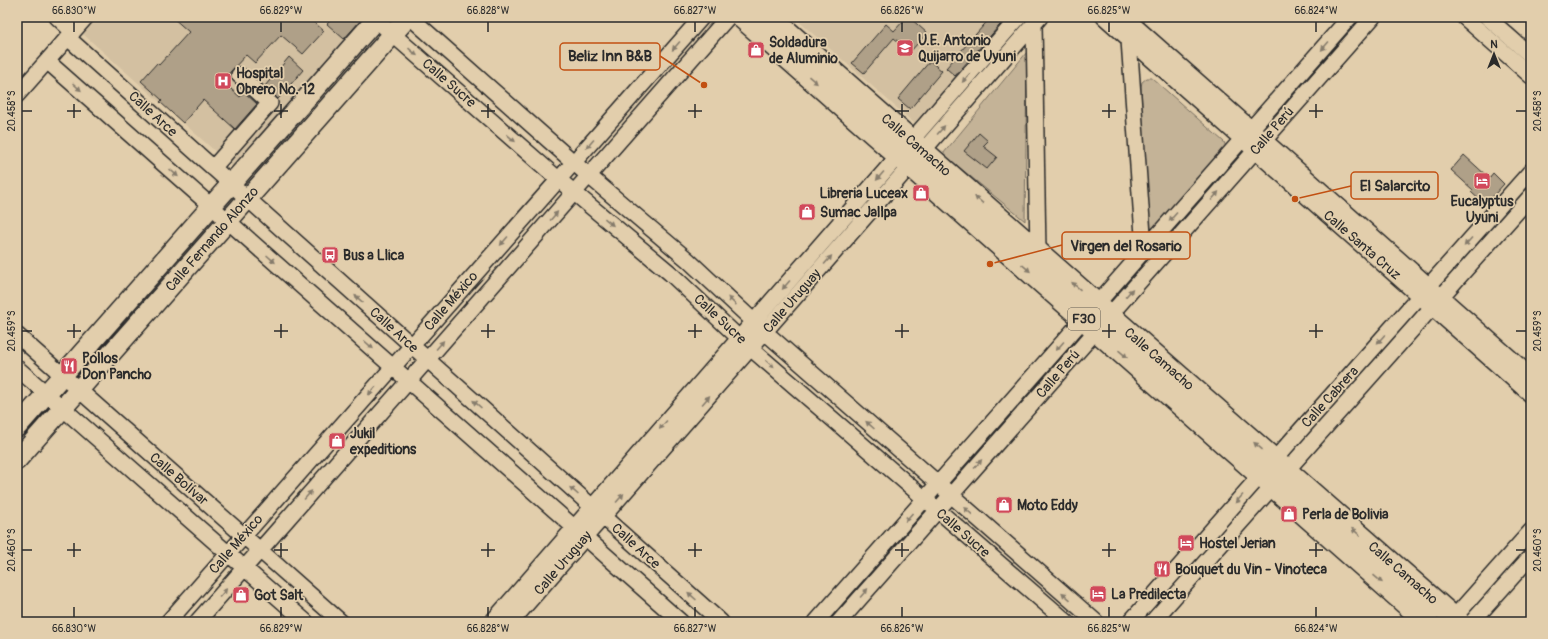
<svg xmlns="http://www.w3.org/2000/svg" width="1548" height="639" viewBox="0 0 1548 639" font-family="Pangolin,sans-serif">
<rect width="100%" height="100%" fill="#e2ceac"/>
<filter id="ink" filterUnits="userSpaceOnUse"><feTurbulence type="fractalNoise" baseFrequency=".025" numOctaves="2"/><feDisplacementMap in="SourceGraphic" scale="8" xChannelSelector="R" yChannelSelector="G"/><feConvolveMatrix kernelMatrix="1 2 1 2 8 2 1 2 1" color-interpolation-filters="sRGB"/></filter>
<g filter="url(#ink)">
<!-- built -->
<path fill="#d3c0a1" d="M 99,17 L 358,17 L 363,22 L 233,167 L 83,34 Z
M 794,17 L 1008,17 L 914,123 Z"/>
<!-- green -->
<path fill="#c4b397" stroke="#786f61" d="M 1027,52 L 1025,221 L 943,154 Z
M 1147,78 L 1152,78 L 1224,142 L 1226,147 L 1155,229 L 1151,229 L 1148,225 L 1141,87 L 1142,82 Z"/>
<!-- building -->
<path fill="#afa088" stroke="#2b2b2b" d="M 172,17 L 308,17 L 324,31 L 303,54 L 281,35 L 255,63 L 246,55 L 233,69 L 222,81 L 240,97 L 244,92 L 257,104 L 235,129 L 203,100 L 183,123 L 160,102 L 162,100 L 141,81 L 157,63 L 159,65 L 189,32 Z
M 334,17 L 358,17 L 361,20 L 344,39 L 327,24 Z
M 907,17 L 909,17 L 927,33 L 910,52 L 894,38 L 864,73 L 852,63 L 886,24 L 894,31 Z
M 991,17 L 1007,17 L 955,76 L 946,68 Z
M 289,57 L 303,70 L 278,99 L 265,86 Z
M 930,61 L 942,71 L 910,109 L 898,99 Z
M 979,133 L 988,141 L 983,146 L 997,157 L 987,169 L 964,151 Z
M 1464,155 L 1489,178 L 1493,173 L 1504,184 L 1485,205 L 1471,192 L 1473,190 L 1451,170 Z"/>
<g fill="none" stroke-linecap="round" stroke-linejoin="round">
<defs>
<path id="minor" d="M 57,17 L 73,32
M 373,17 L 558,179 L 670,273 L 739,338 L 1067,622
M 410,17 L 589,176 L 688,260 L 765,332 L 1096,622
M 1104,17 L 1531,395
M 1125,17 L 1531,376
M 1464,17 L 1531,76
M 1487,17 L 1531,56
M 1034,24 L 1038,252
M 68,38 L 721,622
M 1129,40 L 1144,249
M 47,61 L 681,622
M 17,95 L 86,17
M 213,168 L 270,103 L 239,75
M 17,335 L 341,622
M 17,368 L 306,622
M 168,622 L 702,17
M 197,622 L 728,17
M 492,622 L 1019,17
M 511,622 L 1040,17
M 816,622 L 1350,17
M 839,622 L 1373,17
M 1130,622 L 1531,171
M 1152,622 L 1531,196
M 1450,622 L 1531,531
M 1472,622 L 1531,556"/>
<path id="major" d="M 17,427 L 378,17
M 17,460 L 408,17"/>
<path id="highway" d="M 742,17 L 1427,622
M 770,17 L 1458,622"/>
</defs>
<!-- minor casing -->
<use href="#minor" stroke="#2b2b2b" stroke-width="18"/>
<!-- major casing -->
<use href="#major" stroke="#2b2b2b" stroke-width="22"/>
<!-- highway casing -->
<use href="#highway" stroke="#2b2b2b" stroke-width="25"/>
<!-- minor -->
<use href="#minor" stroke="#e2ceac" stroke-width="15"/>
<!-- major -->
<use href="#major" stroke="#e2ceac" stroke-width="19"/>
<!-- highway -->
<use href="#highway" stroke="#e2ceac" stroke-width="22"/>
</g>
<!-- one-way arrows -->
<defs><path id="oneway-solid" d="M-6-.8H1V-3.2L6.5 0L1 3.2V.8H-6Z"/></defs>
<g fill="#867c6c">
<use href="#oneway-solid" transform="translate(676 46) rotate(131)"/>
<use href="#oneway-solid" transform="translate(1325 46) rotate(131)"/>
<use href="#oneway-solid" transform="translate(413 52) rotate(41)"/>
<use href="#oneway-solid" transform="translate(966 78) rotate(131)"/>
<use href="#oneway-solid" transform="translate(813 80) rotate(41)"/>
<use href="#oneway-solid" transform="translate(77 87) rotate(42)"/>
<use href="#oneway-solid" transform="translate(941 130) rotate(-49)"/>
<use href="#oneway-solid" transform="translate(511 138) rotate(41)"/>
<use href="#oneway-solid" transform="translate(590 144) rotate(131)"/>
<use href="#oneway-solid" transform="translate(174 173) rotate(42)"/>
<use href="#oneway-solid" transform="translate(880 176) rotate(131)"/>
<use href="#oneway-solid" transform="translate(1215 196) rotate(-49)"/>
<use href="#oneway-solid" transform="translate(979 200) rotate(-139)"/>
<use href="#oneway-solid" transform="translate(554 216) rotate(-49)"/>
<use href="#oneway-solid" transform="translate(1173 217) rotate(132)"/>
<use href="#oneway-solid" transform="translate(609 222) rotate(40)"/>
<use href="#oneway-solid" transform="translate(504 241) rotate(131)"/>
<use href="#oneway-solid" transform="translate(1468 242) rotate(132)"/>
<use href="#oneway-solid" transform="translate(271 259) rotate(42)"/>
<use href="#oneway-solid" transform="translate(828 260) rotate(-49)"/>
<use href="#oneway-solid" transform="translate(1026 268) rotate(41)"/>
<use href="#oneway-solid" transform="translate(786 285) rotate(131)"/>
<use href="#oneway-solid" transform="translate(1076 286) rotate(-139)"/>
<use href="#oneway-solid" transform="translate(1129 293) rotate(-49)"/>
<use href="#oneway-solid" transform="translate(359 299) rotate(-138)"/>
<use href="#oneway-solid" transform="translate(732 301) rotate(-137)"/>
<use href="#oneway-solid" transform="translate(1381 339) rotate(132)"/>
<use href="#oneway-solid" transform="translate(369 345) rotate(42)"/>
<use href="#oneway-solid" transform="translate(440 345) rotate(-49)"/>
<use href="#oneway-solid" transform="translate(1060 346) rotate(131)"/>
<use href="#oneway-solid" transform="translate(1123 354) rotate(41)"/>
<use href="#oneway-solid" transform="translate(770 364) rotate(41)"/>
<use href="#oneway-solid" transform="translate(372 391) rotate(131)"/>
<use href="#oneway-solid" transform="translate(706 400) rotate(-49)"/>
<use href="#oneway-solid" transform="translate(477 404) rotate(-138)"/>
<use href="#oneway-solid" transform="translate(663 425) rotate(131)"/>
<use href="#oneway-solid" transform="translate(870 425) rotate(-138)"/>
<use href="#oneway-solid" transform="translate(1258 446) rotate(-139)"/>
<use href="#oneway-solid" transform="translate(978 464) rotate(-49)"/>
<use href="#oneway-solid" transform="translate(574 491) rotate(-138)"/>
<use href="#oneway-solid" transform="translate(308 495) rotate(-49)"/>
<use href="#oneway-solid" transform="translate(620 498) rotate(-49)"/>
<use href="#oneway-solid" transform="translate(1239 499) rotate(132)"/>
<use href="#oneway-solid" transform="translate(968 511) rotate(-139)"/>
<use href="#oneway-solid" transform="translate(909 517) rotate(131)"/>
<use href="#oneway-solid" transform="translate(1356 532) rotate(-139)"/>
<use href="#oneway-solid" transform="translate(1378 579) rotate(41)"/>
<use href="#oneway-solid" transform="translate(223 593) rotate(-49)"/>
<use href="#oneway-solid" transform="translate(864 593) rotate(-49)"/>
<use href="#oneway-solid" transform="translate(692 596) rotate(-138)"/>
<use href="#oneway-solid" transform="translate(1066 596) rotate(-139)"/>
</g>
</g>
<!-- ticks -->
<path fill="none" stroke="#2b2b2b" stroke-width="1.5" d="M 74,22 L 74,32M 281,22 L 281,32M 488,22 L 488,32M 695,22 L 695,32M 902,22 L 902,32M 1109,22 L 1109,32M 1316,22 L 1316,32M 74,104 L 74,118M 281,104 L 281,118M 488,104 L 488,118M 695,104 L 695,118M 902,104 L 902,118M 1109,104 L 1109,118M 1316,104 L 1316,118M 22,111 L 32,111M 67,111 L 81,111M 274,111 L 288,111M 481,111 L 495,111M 688,111 L 702,111M 895,111 L 909,111M 1102,111 L 1116,111M 1309,111 L 1323,111M 1516,111 L 1526,111M 74,324 L 74,338M 281,324 L 281,338M 488,324 L 488,338M 695,324 L 695,338M 902,324 L 902,338M 1109,324 L 1109,338M 1316,324 L 1316,338M 22,331 L 32,331M 67,331 L 81,331M 274,331 L 288,331M 481,331 L 495,331M 688,331 L 702,331M 895,331 L 909,331M 1102,331 L 1116,331M 1309,331 L 1323,331M 1516,331 L 1526,331M 74,543 L 74,557M 281,543 L 281,557M 488,543 L 488,557M 695,543 L 695,557M 902,543 L 902,557M 1109,543 L 1109,557M 1316,543 L 1316,557M 22,550 L 32,550M 67,550 L 81,550M 274,550 L 288,550M 481,550 L 495,550M 688,550 L 702,550M 895,550 L 909,550M 1102,550 L 1116,550M 1309,550 L 1323,550M 1516,550 L 1526,550M 74,607 L 74,617M 281,607 L 281,617M 488,607 L 488,617M 695,607 L 695,617M 902,607 L 902,617M 1109,607 L 1109,617M 1316,607 L 1316,617"/>
<!-- icons -->
<defs>
<symbol id="school-square" viewBox="-11 -11 22 22"><rect x="-9" y="-9" width="18" height="18" rx="4" fill="#d1495b" stroke="#e2ceac"/><path d="M0-5L7-2L0 1L-7-2ZM-4 1L0 2.5L4 1V4Q0 6-4 4Z" fill="#fff"/></symbol>
<symbol id="shop-square" viewBox="-11 -11 22 22"><rect x="-9" y="-9" width="18" height="18" rx="4" fill="#d1495b" stroke="#e2ceac"/><path d="M-5-2.5h2.3a2.7 3.5 0 0 1 5.4 0H5L5.5 6h-11ZM-1.5-2.5h3a1.5 2.3 0 0 0-3 0Z" fill="#fff"/></symbol>
<symbol id="hospital-square" viewBox="-11 -11 22 22"><rect x="-9" y="-9" width="18" height="18" rx="4" fill="#d1495b" stroke="#e2ceac"/><path d="M-5-5h3v3.5h4V-5h3V5h-3V1.5h-4V5h-3Z" fill="#fff"/></symbol>
<symbol id="hotel-square" viewBox="-11 -11 22 22"><rect x="-9" y="-9" width="18" height="18" rx="4" fill="#d1495b" stroke="#e2ceac"/><path d="M-6-4.5h1.5V1H6V5H4.5V3h-9V5H-6ZM-4 0a1.8 1.8 0 1 1 3.6 0ZM.5 0V-2.5h3Q6-2.5 6 0Z" fill="#fff"/></symbol>
<symbol id="bus-square" viewBox="-11 -11 22 22"><rect x="-9" y="-9" width="18" height="18" rx="4" fill="#d1495b" stroke="#e2ceac"/><path d="M-5-6H5V4H4V6H2V4H-2V6H-4V4H-5ZM-3.5-4V0h7V-4ZM-3.5 1.2v1.5H-2V1.2ZM2 1.2v1.5H3.5V1.2Z" fill="#fff"/></symbol>
<symbol id="restaurant-square" viewBox="-11 -11 22 22"><rect x="-9" y="-9" width="18" height="18" rx="4" fill="#d1495b" stroke="#e2ceac"/><path d="M-5-6h1v4h1v-4h1v4h1v-4h1v5L-1.5 .5V6h-2V.5L-5-1ZM5-6V6H3V1.5H1.5Q1.5-4 5-6Z" fill="#fff"/></symbol>
</defs>
<g fill-rule="evenodd">
<use href="#school-square" x="895" y="38" width="20" height="20"/>
<use href="#shop-square" x="746" y="40" width="20" height="20"/>
<use href="#hospital-square" x="213" y="71" width="20" height="20"/>
<use href="#hotel-square" x="1472" y="171" width="20" height="20"/>
<use href="#shop-square" x="911" y="183" width="20" height="20"/>
<use href="#shop-square" x="797" y="202" width="20" height="20"/>
<use href="#bus-square" x="320" y="245" width="20" height="20"/>
<use href="#restaurant-square" x="59" y="356" width="20" height="20"/>
<use href="#shop-square" x="327" y="431" width="20" height="20"/>
<use href="#shop-square" x="994" y="495" width="20" height="20"/>
<use href="#shop-square" x="1279" y="504" width="20" height="20"/>
<use href="#hotel-square" x="1176" y="533" width="20" height="20"/>
<use href="#restaurant-square" x="1152" y="559" width="20" height="20"/>
<use href="#hotel-square" x="1088" y="584" width="20" height="20"/>
<use href="#shop-square" x="231" y="585" width="20" height="20"/>
</g>
<g text-anchor="middle" dominant-baseline="central" stroke-width="3.5" stroke-linejoin="round" paint-order="stroke">
<!-- shield labels -->
<rect fill="#e2ceac" stroke="#625c52" stroke-width="1" x="1068" y="308" width="32" height="22" rx="3"/>
<g font-size="13" font-weight="bold" fill="#2b2b2b">
<text x="1084" y="319">F30</text>
</g>
<!-- poi labels -->
<g font-size="14" font-weight="bold" fill="#2b2b2b" stroke="#e2ceac" text-anchor="start">
<text x="918" y="40">U.E. Antonio<tspan x="918" dy="16">Quijarro de Uyuni</tspan></text>
<text x="769" y="42">Soldadura<tspan x="769" dy="16">de Aluminio</tspan></text>
<text x="236" y="73">Hospital<tspan x="236" dy="16">Obrero No. 12</tspan></text>
<text x="908" y="193" text-anchor="end">Libreria Luceax</text>
<text x="1482" y="201" text-anchor="middle">Eucalyptus<tspan x="1482" dy="16">Uyuni</tspan></text>
<text x="820" y="212">Sumac Jallpa</text>
<text x="343" y="255">Bus a Llica</text>
<text x="82" y="358">Pollos<tspan x="82" dy="16">Don Pancho</tspan></text>
<text x="350" y="433">Jukil<tspan x="350" dy="16">expeditions</tspan></text>
<text x="1017" y="505">Moto Eddy</text>
<text x="1302" y="514">Perla de Bolivia</text>
<text x="1199" y="543">Hostel Jerian</text>
<text x="1175" y="569">Bouquet du Vin - Vinoteca</text>
<text x="1111" y="594">La Predilecta</text>
<text x="254" y="595">Got Salt</text>
</g>
<!-- street labels -->
<g font-size="14" fill="#2b2b2b" stroke="#e2ceac">
<text transform="translate(449 83) rotate(41)">Calle Sucre</text>
<text transform="translate(153 114) rotate(42)">Calle Arce</text>
<text transform="translate(1272 131) rotate(-49)">Calle Perú</text>
<text transform="translate(916 145) rotate(41)">Calle Camacho</text>
<text transform="translate(212 239) rotate(-49)">Calle Fernando Alonzo</text>
<text transform="translate(1362 245) rotate(41)">Calle Santa Cruz</text>
<text transform="translate(451 301) rotate(-49)">Calle México</text>
<text transform="translate(792 301) rotate(-49)">Calle Uruguay</text>
<text transform="translate(720 319) rotate(43)">Calle Sucre</text>
<text transform="translate(394 330) rotate(42)">Calle Arce</text>
<text transform="translate(1159 359) rotate(41)">Calle Camacho</text>
<text transform="translate(1058 374) rotate(-49)">Calle Perú</text>
<text transform="translate(1330 397) rotate(-48)">Calle Cabrera</text>
<text transform="translate(179 479) rotate(41)">Calle Bolívar</text>
<text transform="translate(963 533) rotate(41)">Calle Sucre</text>
<text transform="translate(236 544) rotate(-49)">Calle México</text>
<text transform="translate(636 546) rotate(42)">Calle Arce</text>
<text transform="translate(563 563) rotate(-49)">Calle Uruguay</text>
<text transform="translate(1403 573) rotate(41)">Calle Camacho</text>
</g>
</g>
<!-- callouts -->
<path fill="none" stroke="#c25012" stroke-width="1.5" d="M704 85L660 56M1295 199L1351 186M990 264L1062 245"/>
<g fill="#c25012" stroke="#e2ceac" stroke-width="1.5">
<circle cx="704" cy="85" r="4"/>
<circle cx="1295" cy="199" r="4"/>
<circle cx="990" cy="264" r="4"/>
</g>
<g fill="#e2ceac" stroke="#c25012" stroke-width="1.5">
<rect x="560" y="43" width="100" height="27" rx="4"/>
<rect x="1351" y="172" width="87" height="27" rx="4"/>
<rect x="1062" y="232" width="128" height="27" rx="4"/>
</g>
<g font-size="15" text-anchor="middle" font-weight="bold" fill="#2b2b2b">
<text x="610" y="61">Beliz Inn B&amp;B</text>
<text x="1395" y="191">El Salarcito</text>
<text x="1126" y="251">Virgen del Rosario</text>
</g>
<!-- margin -->
<rect width="1548" height="639" fill="none" stroke="#e2ceac" stroke-width="44"/>
<!-- north arrow -->
<g transform="translate(1494 54)" stroke="#e2ceac" stroke-width="3" paint-order="stroke">
<path d="M0-3L7 15L0 10L-7 15Z" fill="#2b2b2b"/>
<text y="-6" font-size="11" font-weight="bold" text-anchor="middle" fill="#2b2b2b">N</text>
</g>
<rect x="22" y="22" width="1504" height="595" fill="none" stroke="#2b2b2b" stroke-width="1.5"/>
<g font-size="10" text-anchor="middle" fill="#2b2b2b">
<text x="74" y="14">66.830°W</text>
<text x="281" y="14">66.829°W</text>
<text x="488" y="14">66.828°W</text>
<text x="695" y="14">66.827°W</text>
<text x="902" y="14">66.826°W</text>
<text x="1109" y="14">66.825°W</text>
<text x="1316" y="14">66.824°W</text>
<text transform="translate(11 111) rotate(-90)" y="4">20.458°S</text>
<text transform="translate(1537 111) rotate(-90)" y="4">20.458°S</text>
<text transform="translate(11 331) rotate(-90)" y="4">20.459°S</text>
<text transform="translate(1537 331) rotate(-90)" y="4">20.459°S</text>
<text transform="translate(11 550) rotate(-90)" y="4">20.460°S</text>
<text transform="translate(1537 550) rotate(-90)" y="4">20.460°S</text>
<text x="74" y="632">66.830°W</text>
<text x="281" y="632">66.829°W</text>
<text x="488" y="632">66.828°W</text>
<text x="695" y="632">66.827°W</text>
<text x="902" y="632">66.826°W</text>
<text x="1109" y="632">66.825°W</text>
<text x="1316" y="632">66.824°W</text>
</g>
</svg>
